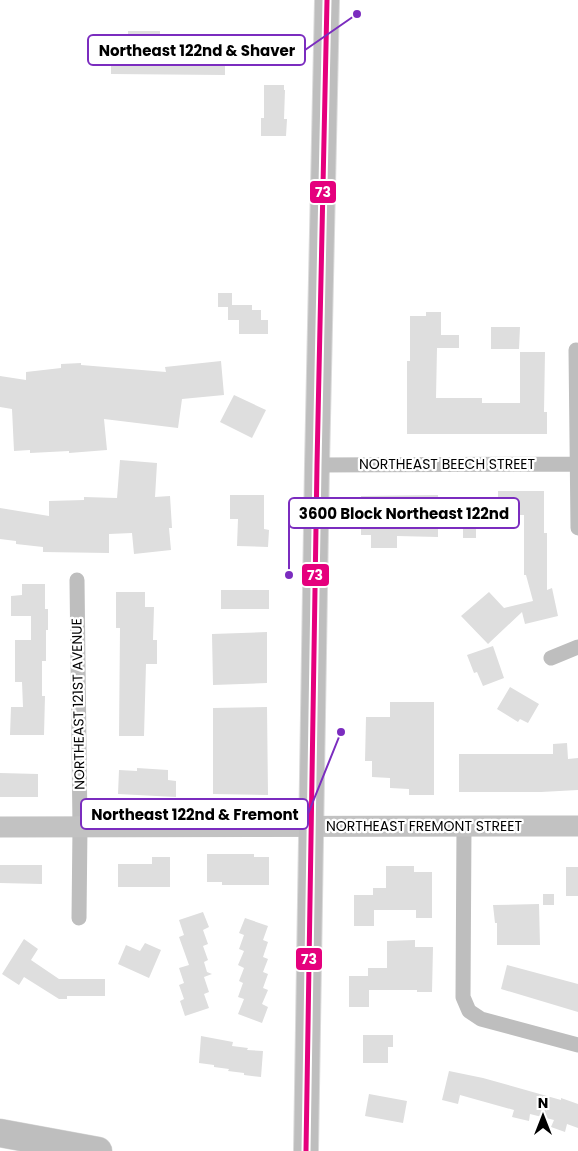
<svg xmlns="http://www.w3.org/2000/svg" width="578" height="1151" viewBox="0 0 578 1151" font-family="Poppins,sans-serif">
<rect width="100%" height="100%" fill="#fff"/>
<!-- building -->
<path fill="#dedede" d="M 128,31 L 160,31 L 160,44 L 225,45 L 225,75 L 111,74 L 111,44 L 128,44 Z
M 264,85 L 284,85 L 284,90 L 285,90 L 284,119 L 287,119 L 286,136 L 261,136 L 261,118 L 264,118 Z
M 218,293 L 232,293 L 232,305 L 252,305 L 252,310 L 261,310 L 261,320 L 268,320 L 268,334 L 239,334 L 239,320 L 228,320 L 228,307 L 218,307 Z
M 426,312 L 441,312 L 441,335 L 459,335 L 459,348 L 437,348 L 436,398 L 482,398 L 482,403 L 520,403 L 520,352 L 545,352 L 544,412 L 547,412 L 547,434 L 407,434 L 407,361 L 410,361 L 410,316 L 426,316 Z
M 491,327 L 520,327 L 519,349 L 491,349 Z
M 221,361 L 224,395 L 182,399 L 178,428 L 104,419 L 107,450 L 69,453 L 69,451 L 30,453 L 30,450 L 14,451 L 12,409 L 0,407 L 0,376 L 26,380 L 26,372 L 61,368 L 61,364 L 81,363 L 81,365 L 166,372 L 165,367 Z
M 234,395 L 266,410 L 252,438 L 220,422 Z
M 120,460 L 157,463 L 155,497 L 170,496 L 172,528 L 169,528 L 171,550 L 134,554 L 132,533 L 109,534 L 109,553 L 43,552 L 43,547 L 16,544 L 16,541 L 0,539 L 0,508 L 49,516 L 49,501 L 84,500 L 84,497 L 117,498 Z
M 498,491 L 544,491 L 544,533 L 547,533 L 547,590 L 552,588 L 558,616 L 525,624 L 522,612 L 488,644 L 461,616 L 489,592 L 504,608 L 533,601 L 526,575 L 524,575 L 524,515 L 486,515 L 486,526 L 476,526 L 476,538 L 463,538 L 463,526 L 438,526 L 438,537 L 397,536 L 397,548 L 371,548 L 371,535 L 361,535 L 361,496 L 438,495 L 438,497 L 498,498 Z
M 230,495 L 264,495 L 264,529 L 269,530 L 268,547 L 237,546 L 238,519 L 230,519 Z
M 22,584 L 45,584 L 45,609 L 48,609 L 48,630 L 46,630 L 46,661 L 42,661 L 42,696 L 45,696 L 44,735 L 10,735 L 11,707 L 23,707 L 22,682 L 15,682 L 15,640 L 31,640 L 31,616 L 11,616 L 11,596 L 22,595 Z
M 221,590 L 269,590 L 269,609 L 221,609 Z
M 116,592 L 145,592 L 145,607 L 154,607 L 153,640 L 157,640 L 157,664 L 146,664 L 144,736 L 119,736 L 120,628 L 116,628 Z
M 267,632 L 267,683 L 213,685 L 212,634 Z
M 493,646 L 504,678 L 483,686 L 477,672 L 474,673 L 467,655 Z
M 510,687 L 539,704 L 528,723 L 520,719 L 518,722 L 497,709 Z
M 390,702 L 434,702 L 434,795 L 409,795 L 409,789 L 390,788 L 390,778 L 372,777 L 372,761 L 365,761 L 366,717 L 390,717 Z
M 267,707 L 268,795 L 213,794 L 213,708 Z
M 567,743 L 568,759 L 578,758 L 578,790 L 541,792 L 459,792 L 459,754 L 553,754 L 553,744 Z
M 137,768 L 168,770 L 168,780 L 176,781 L 176,797 L 118,794 L 119,770 L 137,771 Z
M 0,773 L 38,774 L 38,797 L 0,797 Z
M 207,854 L 254,854 L 254,857 L 269,857 L 269,885 L 222,885 L 222,882 L 207,882 Z
M 152,857 L 170,857 L 170,887 L 118,887 L 118,864 L 152,864 Z
M 0,865 L 42,865 L 42,884 L 0,883 Z
M 386,866 L 414,866 L 414,872 L 432,872 L 432,918 L 416,918 L 416,910 L 374,910 L 374,926 L 354,926 L 354,895 L 373,895 L 373,888 L 386,888 Z
M 566,867 L 578,867 L 578,896 L 566,896 Z
M 543,894 L 554,894 L 554,905 L 543,905 Z
M 539,904 L 540,945 L 497,945 L 497,923 L 495,923 L 493,905 Z
M 203,912 L 209,927 L 203,930 L 208,944 L 203,946 L 208,960 L 204,962 L 207,972 L 212,974 L 204,977 L 209,992 L 204,994 L 209,1008 L 185,1016 L 180,1001 L 184,999 L 179,985 L 184,983 L 179,968 L 189,965 L 179,937 L 184,935 L 179,920 Z
M 245,918 L 268,926 L 263,940 L 268,942 L 263,957 L 268,959 L 263,972 L 268,974 L 263,988 L 268,990 L 262,1004 L 268,1007 L 262,1023 L 238,1014 L 244,999 L 238,997 L 243,983 L 239,981 L 244,968 L 238,965 L 244,951 L 239,949 L 244,935 L 239,933 Z
M 24,939 L 38,949 L 31,960 L 59,979 L 105,979 L 105,996 L 67,996 L 67,999 L 59,999 L 24,977 L 19,985 L 2,974 Z
M 415,940 L 415,947 L 433,947 L 432,992 L 417,992 L 417,990 L 369,990 L 369,1007 L 349,1007 L 349,976 L 368,976 L 368,968 L 387,968 L 387,941 Z
M 145,943 L 161,950 L 149,978 L 118,964 L 126,945 L 140,951 Z
M 507,965 L 578,984 L 578,1012 L 501,989 Z
M 363,1035 L 393,1035 L 393,1047 L 388,1047 L 388,1063 L 363,1063 Z
M 201,1036 L 233,1042 L 232,1046 L 248,1048 L 247,1050 L 263,1051 L 261,1077 L 244,1075 L 244,1073 L 228,1071 L 229,1069 L 214,1067 L 214,1065 L 199,1063 Z
M 449,1071 L 483,1078 L 561,1100 L 561,1098 L 578,1104 L 578,1128 L 567,1124 L 565,1132 L 551,1127 L 554,1120 L 530,1114 L 529,1121 L 512,1117 L 514,1110 L 460,1095 L 458,1104 L 442,1100 Z
M 369,1094 L 407,1101 L 403,1123 L 365,1116 Z"/>
<g fill="none" stroke-linecap="round" stroke-linejoin="round">
<defs>
<path id="primary" d="M 306,1151 L 317,465 L 327,0"/>
<path id="highway" d="M 0,1133 L 98,1151"/>
</defs>
<!-- primary casing -->
<use href="#primary" stroke="#dbdbdb" stroke-width="26"/>
<!-- highway casing -->
<use href="#highway" stroke="#dbdbdb" stroke-width="29"/>
<!-- street -->
<path stroke="#bebebe" stroke-width="15" d="M 576,350 L 578,528
M 317,465 L 578,464
M 77,580 L 80,827 L 79,918
M 551,658 L 578,647
M 464,827 L 463,997 L 469,1011 L 481,1019 L 578,1045"/>
<!-- secondary -->
<path stroke="#c2c2c2" stroke-width="21" d="M 0,827 L 578,826"/>
<!-- primary -->
<use href="#primary" stroke="#bebebe" stroke-width="24"/>
<!-- highway -->
<use href="#highway" stroke="#bebebe" stroke-width="28"/>
<defs>
<path id="bus-1" d="M 306,1151 L 317,465 L 327,0"/>
</defs>
<!-- bus-1 casing -->
<use href="#bus-1" stroke="#fff" stroke-width="9"/>
<!-- bus-1 -->
<use href="#bus-1" stroke="#e5007d" stroke-width="5"/>
</g>
<g text-anchor="middle" dominant-baseline="central" stroke-width="4.5" stroke-linejoin="round" paint-order="stroke">
<!-- street labels -->
<g font-size="14" fill="#000" stroke="#fff">
<text x="447" y="464">NORTHEAST BEECH STREET</text>
<text transform="translate(78 704) rotate(-91)">NORTHEAST 121ST AVENUE</text>
<text x="424" y="826">NORTHEAST FREMONT STREET</text>
</g>
</g>
<!-- callouts -->
<path fill="none" stroke="#7b2cbf" stroke-width="2" d="M357 14L305 50M289 575L289 513M341 732L308 814"/>
<g fill="#7b2cbf" stroke="#fff" stroke-width="2">
<circle cx="357" cy="14" r="5"/>
<circle cx="289" cy="575" r="5"/>
<circle cx="341" cy="732" r="5"/>
</g>
<g fill="#fff" stroke="#7b2cbf" stroke-width="2">
<rect x="88" y="35" width="217" height="30" rx="5"/>
<rect x="289" y="498" width="230" height="30" rx="5"/>
<rect x="81" y="799" width="227" height="30" rx="5"/>
</g>
<g font-size="15" text-anchor="middle" font-weight="bold" fill="#000">
<text x="197" y="56">Northeast 122nd &amp; Shaver</text>
<text x="404" y="519">3600 Block Northeast 122nd</text>
<text x="195" y="820">Northeast 122nd &amp; Fremont</text>
</g>
<g stroke="#fff" stroke-width="2">
<rect x="309" y="180" width="28" height="24" rx="5" fill="#e5007d"/>
<rect x="301" y="563" width="29" height="24" rx="5" fill="#e5007d"/>
<rect x="295" y="947" width="28" height="24" rx="5" fill="#e5007d"/>
</g>
<g font-size="14" text-anchor="middle" font-weight="bold" fill="#fff">
<text x="323" y="197">73</text>
<text x="315" y="580">73</text>
<text x="309" y="964">73</text>
</g>
<!-- north arrow -->
<g transform="translate(543 1116)" stroke="#ffffff" stroke-width="4" paint-order="stroke">
<path d="M0-4L9 19L0 12L-9 19Z" fill="#000000"/>
<text y="-8" font-size="14" font-weight="bold" text-anchor="middle" fill="#000000">N</text>
</g>
</svg>
